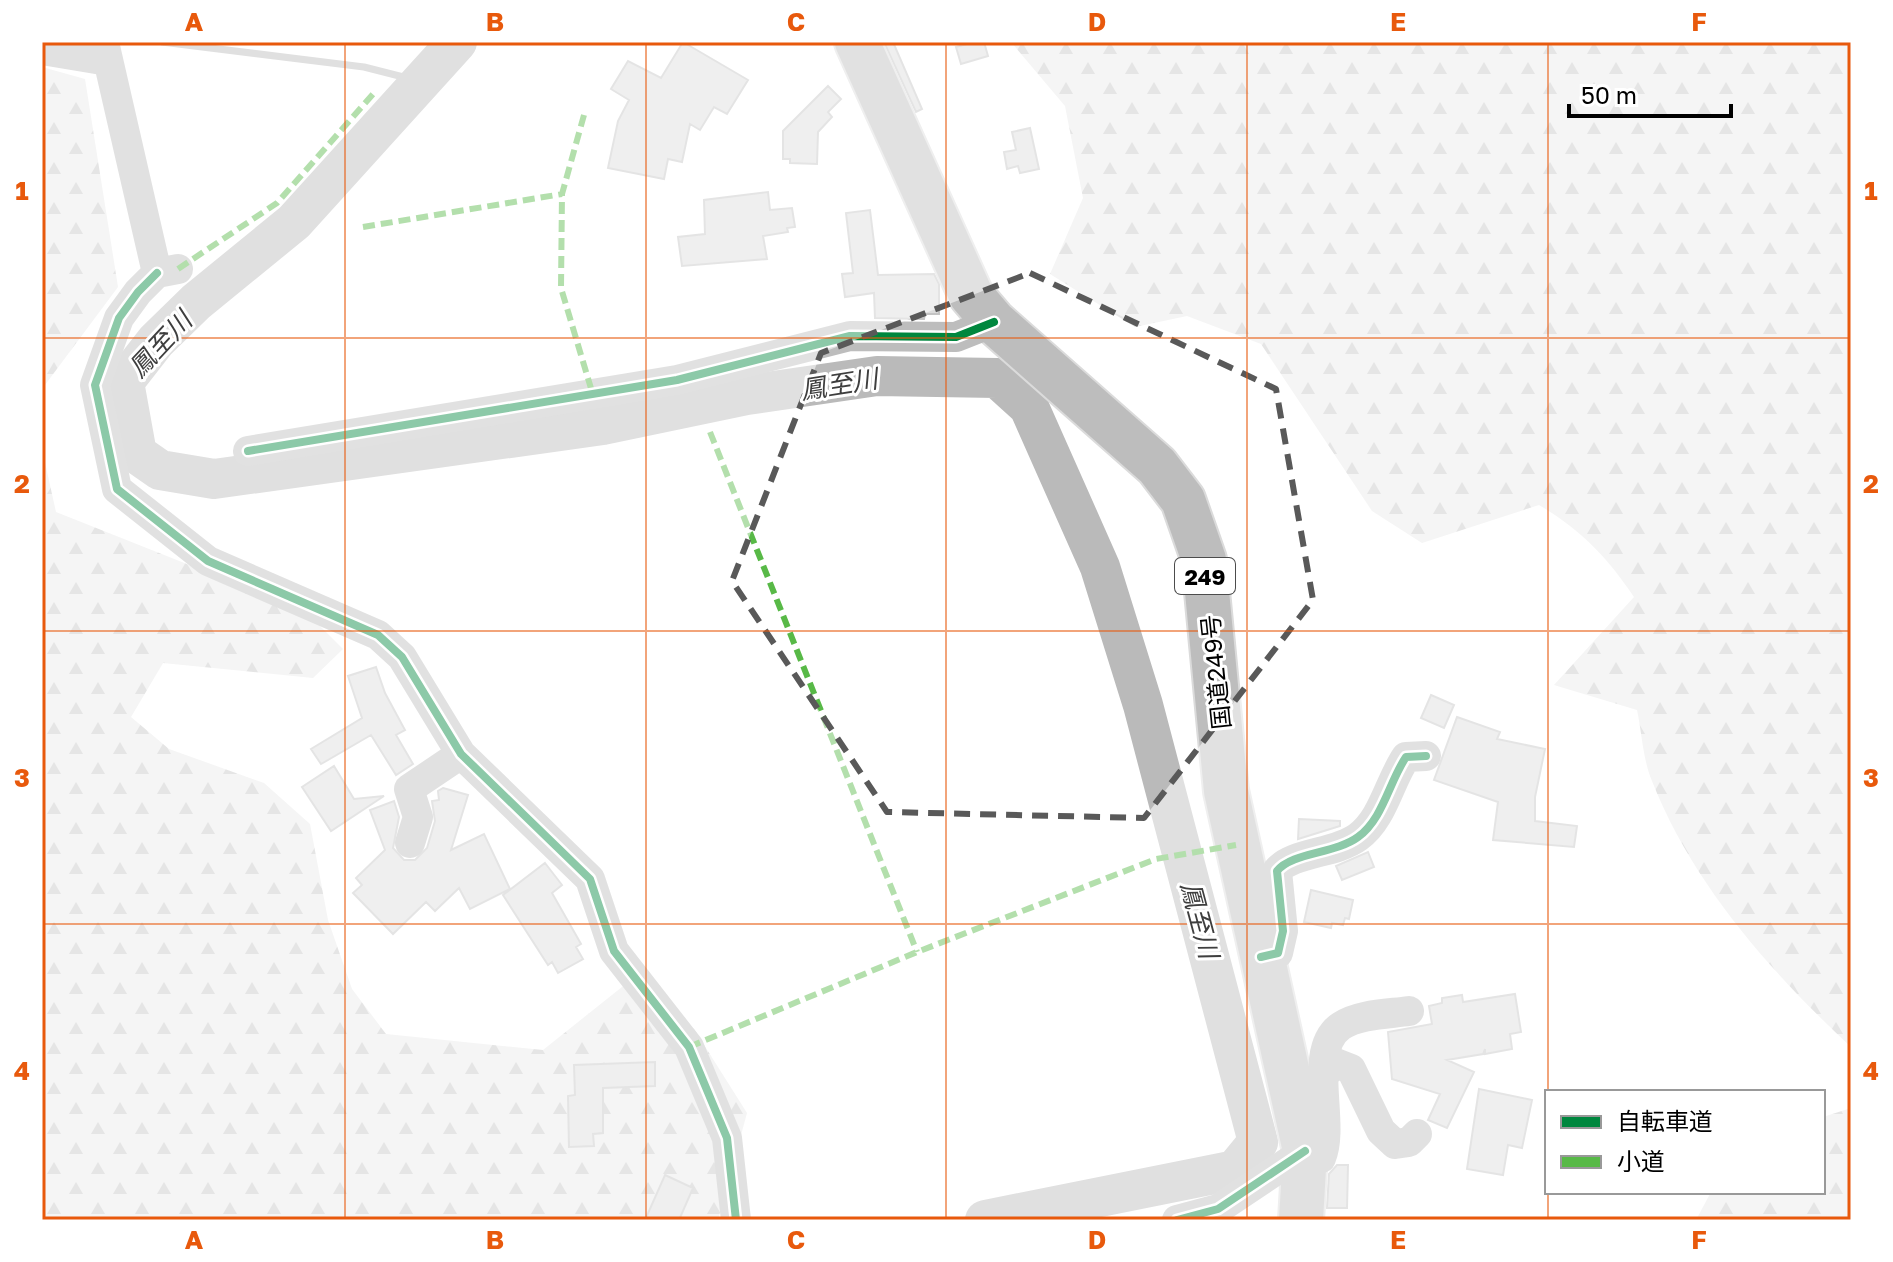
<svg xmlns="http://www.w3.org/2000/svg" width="1893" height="1262" viewBox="0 0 1893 1262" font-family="'Golos Text','Noto Sans JP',sans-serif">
<defs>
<pattern id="forest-firs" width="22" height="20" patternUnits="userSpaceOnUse" patternTransform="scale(2)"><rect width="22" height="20" fill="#e8e8e8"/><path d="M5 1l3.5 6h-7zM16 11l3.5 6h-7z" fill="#c5c5c5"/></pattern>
</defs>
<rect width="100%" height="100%" fill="#fff"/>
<!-- forest -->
<path fill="url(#forest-firs)" d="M 1011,42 L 1851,42 L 1851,1047 C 1771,972 1693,885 1652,781 C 1643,760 1642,733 1637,710 L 1554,685 L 1634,597 C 1608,558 1580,529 1539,505 L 1422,543 L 1372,511 L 1261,344 L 1187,316 L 1135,327 L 1050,274 L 1083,198 L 1065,106 Z
M 42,67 L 85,79 L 118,287 L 42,389 Z
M 42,449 L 56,512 L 305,611 L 343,649 L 313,678 L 163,663 L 131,717 L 169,749 L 264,783 L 310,824 L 328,920 L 352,989 L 386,1034 L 543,1050 L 627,983 L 694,1029 L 747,1113 L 718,1220 L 42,1220 Z
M 1851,1108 L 1851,1220 L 1696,1220 L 1711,1192 L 1823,1192 L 1823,1117 Z"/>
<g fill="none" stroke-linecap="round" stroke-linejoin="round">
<!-- stream -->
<path stroke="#bababa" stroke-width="7" d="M 162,42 L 364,67 L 423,82"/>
<!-- river -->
<path stroke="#bababa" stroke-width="40" d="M 457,42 L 294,222 L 196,302 L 156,341 L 124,382 L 137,454 L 160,470 L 214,479 L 603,425 L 747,395 L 877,376 L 997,378 L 1029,407 L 1100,567 L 1143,705 L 1258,1142 L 1235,1170 L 985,1220"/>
</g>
<!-- building -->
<path fill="#dcdcdc" stroke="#c4c4c4" stroke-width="2" d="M 683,42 L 748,80 L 727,114 L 714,107 L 700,130 L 690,124 L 682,162 L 668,159 L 664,179 L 608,168 L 618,121 L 629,100 L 611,89 L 628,61 L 661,78 Z
M 884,42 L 893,42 L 922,109 L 916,112 Z
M 975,42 L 984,42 L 988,56 L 961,64 L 956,47 Z
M 828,86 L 841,99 L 828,112 L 832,117 L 818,132 L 817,164 L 790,163 L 790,159 L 783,159 L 783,131 Z
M 1030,128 L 1039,169 L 1020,173 L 1018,166 L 1007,169 L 1004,152 L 1016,150 L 1012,132 Z
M 768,192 L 770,210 L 792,208 L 795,227 L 787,228 L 788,232 L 763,236 L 767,259 L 682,266 L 678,237 L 705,234 L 704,200 Z
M 870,210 L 878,275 L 934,274 L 939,284 L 939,314 L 925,314 L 924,319 L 875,318 L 874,293 L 845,297 L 842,274 L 853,273 L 846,213 Z
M 376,667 L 385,693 L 405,730 L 396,735 L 413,764 L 396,775 L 371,735 L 321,764 L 311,749 L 362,718 L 348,676 Z
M 1431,695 L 1454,705 L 1444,728 L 1421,718 Z
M 1457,717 L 1500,732 L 1497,739 L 1545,749 L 1535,797 L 1535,821 L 1577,826 L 1574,847 L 1493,840 L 1498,802 L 1434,780 Z
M 334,766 L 354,799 L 384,796 L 331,831 L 302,787 Z
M 443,788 L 468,795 L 451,850 L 484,834 L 510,889 L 470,909 L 459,888 L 435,911 L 426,902 L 393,934 L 353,893 L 362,885 L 356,878 L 385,850 L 370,810 L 394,801 L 399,817 L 393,848 L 404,860 L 415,860 L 427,848 L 435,821 L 432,801 L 439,800 L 438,791 Z
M 1299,819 L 1340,821 L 1340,826 L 1298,839 Z
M 1368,852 L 1374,867 L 1342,880 L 1336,866 Z
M 545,863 L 562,885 L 552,893 L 581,944 L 576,947 L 583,959 L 558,973 L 552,962 L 548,965 L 503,895 Z
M 1311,890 L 1353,900 L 1349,919 L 1345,918 L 1343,925 L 1332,923 L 1331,928 L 1304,922 Z
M 1515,994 L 1521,1032 L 1510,1034 L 1512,1049 L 1485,1054 L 1485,1049 L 1483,1054 L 1447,1060 L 1474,1072 L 1447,1128 L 1428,1120 L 1440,1094 L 1392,1079 L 1388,1032 L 1432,1024 L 1429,1006 L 1442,1003 L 1442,998 L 1462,995 L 1463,1002 Z
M 655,1062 L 655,1086 L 603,1088 L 603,1133 L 593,1134 L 594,1146 L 569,1147 L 568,1096 L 575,1095 L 574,1065 Z
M 1479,1089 L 1532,1100 L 1522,1148 L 1508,1145 L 1503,1175 L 1467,1169 Z
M 1337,1165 L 1348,1165 L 1347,1208 L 1327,1208 L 1329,1174 Z
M 665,1175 L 693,1188 L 679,1220 L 645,1220 Z"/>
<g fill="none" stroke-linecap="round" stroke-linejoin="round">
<defs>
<path id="highway" d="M 857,42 L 971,295 L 994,322 L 1157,466 L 1183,500 L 1204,560 L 1226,791 L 1305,1151 L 1301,1220"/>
</defs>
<!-- highway casing -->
<use href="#highway" stroke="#dbdbdb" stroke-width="48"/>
<!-- minor -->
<path stroke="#bdbdbd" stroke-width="30" d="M 104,42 L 157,273 L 178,269
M 42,50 L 108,61
M 157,273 L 138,292 L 119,318 L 95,385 L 117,489 L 208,561 L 378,635 L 402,657 L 461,754 L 590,879 L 614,951 L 689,1047 L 727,1138 L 736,1220
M 248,451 L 677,380 L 850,336 L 956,337 L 994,322
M 410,843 L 418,817 L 409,789 L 461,754
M 1261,957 L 1278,953 L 1283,931 L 1277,871 C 1292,852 1335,854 1358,837 C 1383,819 1389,782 1406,757 L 1426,756
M 1323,1078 L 1333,1062 L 1351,1069 L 1381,1131 L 1395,1144 L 1409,1142 L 1417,1134
M 1304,1160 L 1321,1158 C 1336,1123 1306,1050 1341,1026 C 1359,1014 1388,1014 1409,1011
M 1177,1220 L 1218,1209 L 1305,1151"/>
<!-- highway -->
<use href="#highway" stroke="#bdbdbd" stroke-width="44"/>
<!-- quiet -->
<path stroke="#58b947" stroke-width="6" stroke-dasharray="12 6" stroke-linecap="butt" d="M 584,115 L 562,194 L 561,288 L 593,395
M 363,227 L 562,194
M 178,269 L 277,203 L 373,94
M 710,432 L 917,952
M 689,1047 L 917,952 L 1156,859 L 1236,845"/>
<defs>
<path id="cycleway" d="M 157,273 L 138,292 L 119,318 L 95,385 L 117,489 L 208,561 L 378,635 L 402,657 L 461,754 L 590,879 L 614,951 L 689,1047 L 727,1138 L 736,1220
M 248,451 L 677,380 L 850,336 L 956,337 L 994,322
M 1261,957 L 1278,953 L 1283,931 L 1277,871 C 1292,852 1335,854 1358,837 C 1383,819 1389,782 1406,757 L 1426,756
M 1177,1220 L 1218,1209 L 1305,1151"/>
</defs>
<!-- cycleway casing -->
<use href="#cycleway" stroke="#fff" stroke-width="13"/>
<!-- cycleway -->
<use href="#cycleway" stroke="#00873e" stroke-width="8"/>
</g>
<!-- marked area -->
<path d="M0 0H1893V1262H0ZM 1030,273 L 1276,389 L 1313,600 L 1144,818 L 887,812 L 732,581 L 821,353 Z" fill="#fff" fill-opacity=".55" fill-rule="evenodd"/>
<path fill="none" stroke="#595959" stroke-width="6" stroke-dasharray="16 10" stroke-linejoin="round" d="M 1030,273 L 1276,389 L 1313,600 L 1144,818 L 887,812 L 732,581 L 821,353 Z"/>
<!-- grid -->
<path fill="none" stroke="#e8590c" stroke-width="2" stroke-opacity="0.55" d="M 345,42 L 345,1220M 646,42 L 646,1220M 946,42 L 946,1220M 1247,42 L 1247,1220M 1548,42 L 1548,1092M 42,338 L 1851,338M 42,631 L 1851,631M 42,924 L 1851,924M 1548,1192 L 1548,1220"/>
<g text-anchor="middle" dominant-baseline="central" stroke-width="6" stroke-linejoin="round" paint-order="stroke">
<!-- shield labels -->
<rect fill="#fff" stroke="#4c4c4c" stroke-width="2" x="1175" y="558" width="60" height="36" rx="6"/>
<g font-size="22" font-weight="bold" fill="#000">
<text x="1205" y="576">249</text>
</g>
<!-- street labels -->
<g font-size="24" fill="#000" stroke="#fff">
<text transform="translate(1215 672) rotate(-96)">国道249号</text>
</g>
<!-- water labels -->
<g font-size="26" font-style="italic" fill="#3e3e3e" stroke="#fff">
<text transform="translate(160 344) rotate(-47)">鳳至川</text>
<text transform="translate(839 384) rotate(-9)">鳳至川</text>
<text transform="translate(1200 920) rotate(75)">鳳至川</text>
</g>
</g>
<!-- border -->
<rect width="1893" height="1262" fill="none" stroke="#ffffff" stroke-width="88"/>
<!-- legend -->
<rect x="1545" y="1090" width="280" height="104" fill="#ffffff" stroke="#999999" stroke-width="2"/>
<rect x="1561" y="1116" width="40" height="12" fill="#00873e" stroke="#999999" stroke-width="2"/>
<text x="1617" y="1130" font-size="24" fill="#000000">自転車道</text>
<rect x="1561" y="1156" width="40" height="12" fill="#58b947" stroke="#999999" stroke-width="2"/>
<text x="1617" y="1170" font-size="24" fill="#000000">小道</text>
<!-- scale -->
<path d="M1569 104v12h162v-12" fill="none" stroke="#000000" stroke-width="4"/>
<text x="1581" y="104" font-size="24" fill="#000000" stroke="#ffffff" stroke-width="6" paint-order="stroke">50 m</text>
<rect x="44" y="44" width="1805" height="1174" fill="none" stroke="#e8590c" stroke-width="3"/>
<g font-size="26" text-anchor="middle" font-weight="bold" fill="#e8590c">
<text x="194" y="31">A</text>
<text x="495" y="31">B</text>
<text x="796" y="31">C</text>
<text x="1097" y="31">D</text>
<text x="1398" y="31">E</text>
<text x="1699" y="31">F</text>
<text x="22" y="200">1</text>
<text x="1871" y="200">1</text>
<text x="22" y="493">2</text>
<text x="1871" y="493">2</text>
<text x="22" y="787">3</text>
<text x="1871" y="787">3</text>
<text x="22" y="1080">4</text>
<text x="1871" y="1080">4</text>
<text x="194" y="1249">A</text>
<text x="495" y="1249">B</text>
<text x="796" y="1249">C</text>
<text x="1097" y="1249">D</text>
<text x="1398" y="1249">E</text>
<text x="1699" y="1249">F</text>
</g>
</svg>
